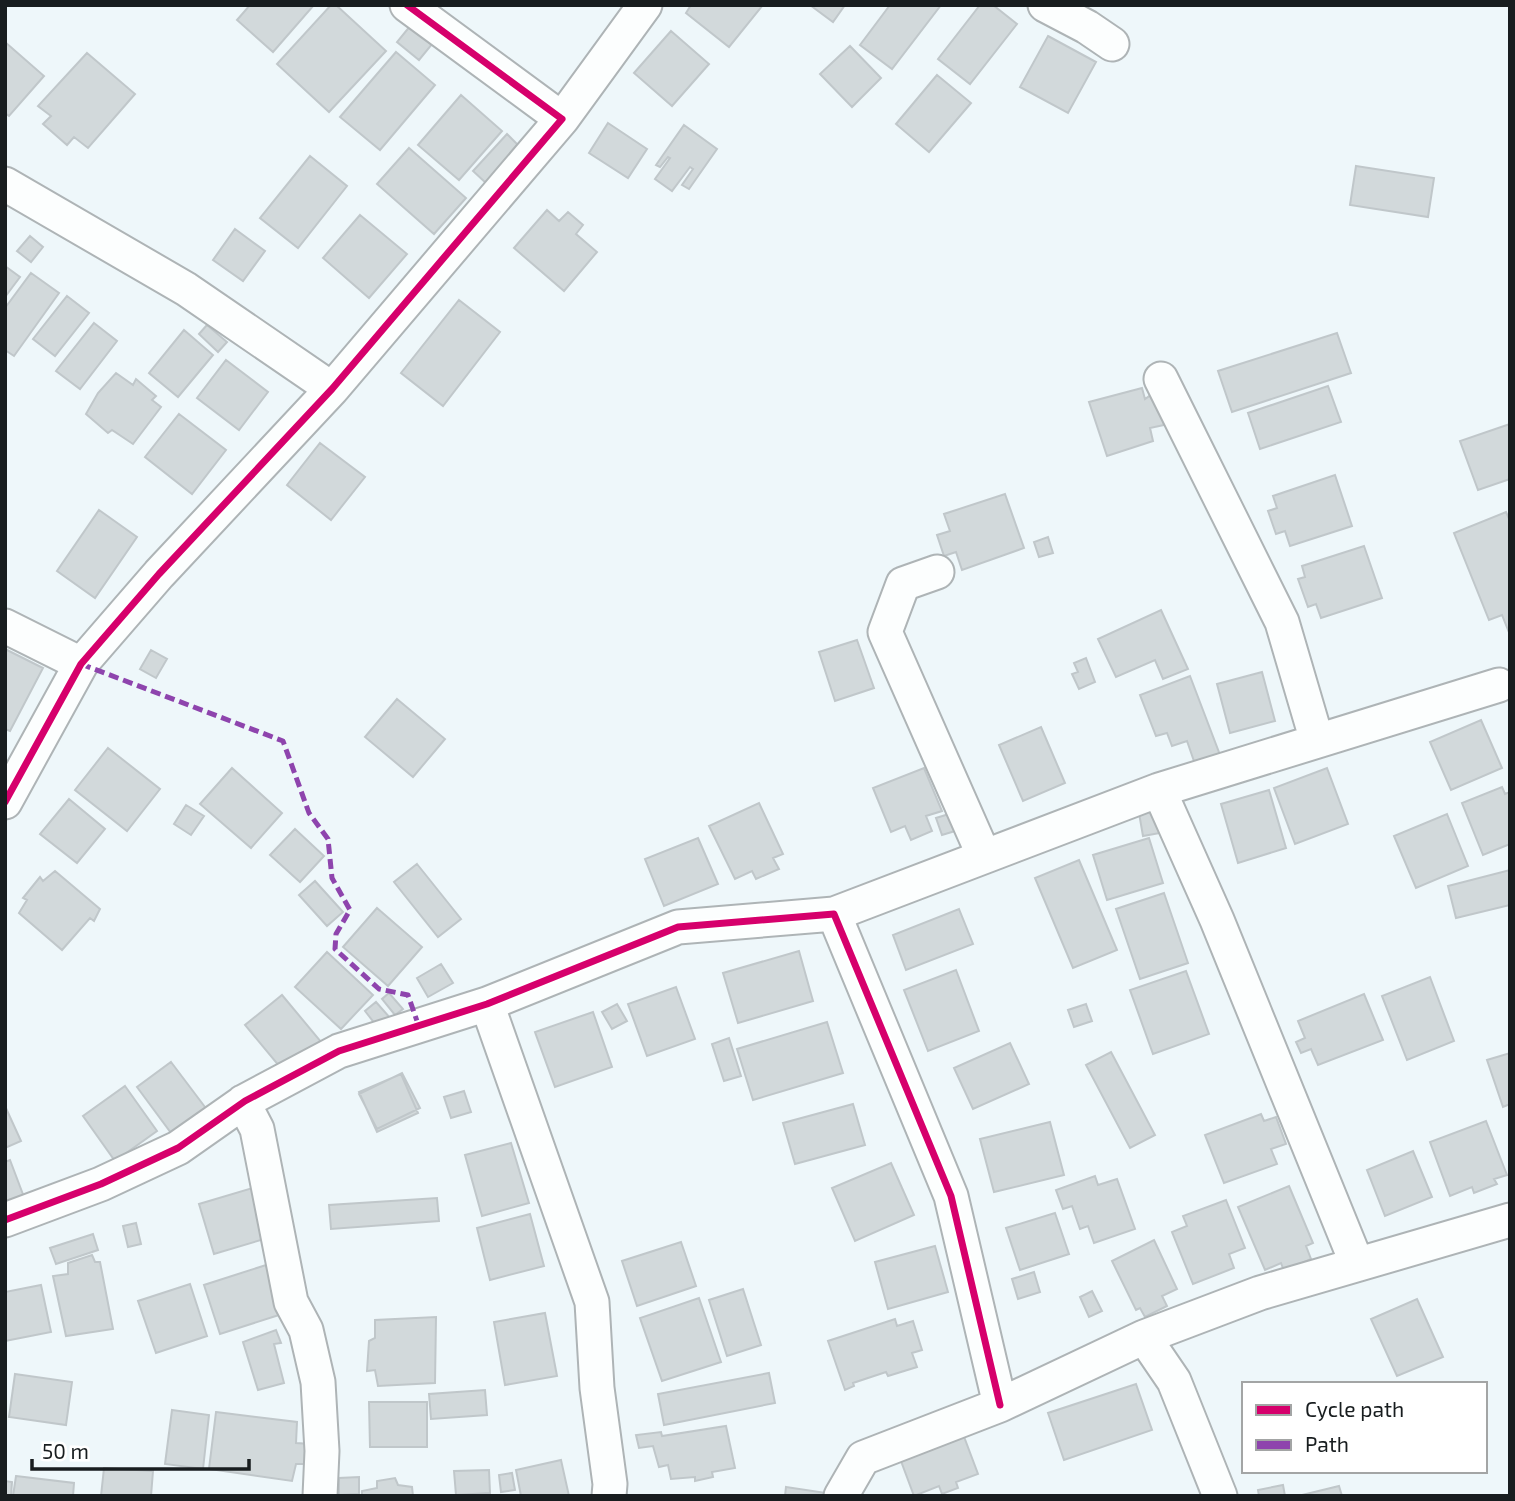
<svg xmlns="http://www.w3.org/2000/svg" width="1515" height="1501" viewBox="0 0 1515 1501" font-family="'Exo 2',sans-serif">
<rect width="100%" height="100%" fill="#eef7fa"/>
<!-- building -->
<path fill="#d2d9db" stroke="#c0c7ca" stroke-width="2" d="M 250,5 L 314,5 L 273,52 L 237,20 Z
M 331,5 L 336,5 L 386,51 L 329,112 L 277,64 Z
M 691,5 L 763,5 L 729,47 L 686,13 Z
M 810,5 L 845,5 L 833,22 Z
M 890,5 L 941,5 L 892,69 L 860,45 Z
M 980,5 L 993,5 L 1017,24 L 970,84 L 938,59 Z
M 411,25 L 433,43 L 419,60 L 397,42 Z
M 671,31 L 709,64 L 672,106 L 634,73 Z
M 1048,36 L 1096,62 L 1068,113 L 1020,87 Z
M 5,42 L 44,76 L 9,116 L 5,113 Z
M 850,46 L 881,78 L 852,107 L 820,74 Z
M 396,52 L 435,85 L 380,150 L 340,117 Z
M 87,53 L 135,94 L 88,148 L 74,137 L 67,145 L 43,124 L 51,116 L 38,106 Z
M 937,75 L 971,103 L 929,152 L 896,124 Z
M 461,95 L 502,131 L 459,180 L 418,145 Z
M 608,123 L 647,149 L 628,178 L 589,153 Z
M 684,125 L 717,149 L 689,189 L 682,185 L 693,169 L 690,167 L 672,191 L 655,179 L 670,158 L 668,157 L 660,167 L 656,165 Z
M 507,134 L 520,147 L 486,183 L 473,171 Z
M 409,148 L 466,198 L 434,234 L 377,184 Z
M 310,156 L 347,186 L 298,248 L 260,218 Z
M 1356,166 L 1434,178 L 1428,217 L 1350,205 Z
M 547,210 L 559,221 L 568,212 L 583,225 L 576,234 L 597,252 L 564,291 L 514,248 Z
M 360,215 L 407,254 L 369,298 L 323,258 Z
M 235,229 L 265,251 L 243,281 L 213,260 Z
M 30,236 L 43,247 L 31,262 L 17,251 Z
M 5,266 L 20,277 L 5,297 Z
M 31,273 L 59,293 L 14,356 L 5,350 L 5,308 Z
M 67,296 L 89,313 L 55,356 L 33,339 Z
M 459,300 L 500,332 L 443,406 L 401,373 Z
M 94,323 L 117,341 L 80,389 L 56,371 Z
M 207,325 L 227,342 L 218,352 L 199,334 Z
M 184,330 L 213,355 L 178,397 L 149,373 Z
M 1337,333 L 1351,373 L 1232,412 L 1218,371 Z
M 226,360 L 268,392 L 239,430 L 197,398 Z
M 116,373 L 133,385 L 136,379 L 156,396 L 152,400 L 161,407 L 133,444 L 112,430 L 108,433 L 86,414 L 98,393 Z
M 1328,386 L 1341,422 L 1260,449 L 1248,413 Z
M 1142,388 L 1145,399 L 1155,392 L 1164,425 L 1150,428 L 1153,441 L 1107,456 L 1089,402 Z
M 179,414 L 226,450 L 192,494 L 145,457 Z
M 1510,424 L 1510,479 L 1478,490 L 1460,441 Z
M 320,443 L 365,477 L 331,520 L 287,485 Z
M 1335,475 L 1352,526 L 1290,546 L 1285,531 L 1276,534 L 1268,511 L 1277,508 L 1273,496 Z
M 1005,494 L 1024,548 L 962,570 L 956,552 L 944,556 L 937,535 L 950,531 L 944,514 Z
M 99,510 L 137,537 L 95,598 L 57,571 Z
M 1506,512 L 1510,521 L 1510,635 L 1502,615 L 1489,620 L 1454,533 Z
M 1048,537 L 1053,553 L 1039,557 L 1034,542 Z
M 1364,546 L 1382,598 L 1321,618 L 1316,604 L 1308,607 L 1298,579 L 1305,577 L 1302,566 Z
M 1161,610 L 1188,669 L 1163,679 L 1155,660 L 1116,677 L 1098,639 Z
M 857,640 L 874,688 L 835,701 L 819,652 Z
M 5,649 L 43,668 L 10,731 L 5,729 Z
M 151,650 L 167,659 L 156,678 L 140,669 Z
M 1086,658 L 1095,682 L 1079,689 L 1072,674 L 1078,672 L 1074,663 Z
M 1262,672 L 1275,721 L 1230,733 L 1217,684 Z
M 1190,676 L 1220,755 L 1195,764 L 1187,741 L 1172,746 L 1167,733 L 1156,736 L 1140,695 Z
M 397,699 L 445,739 L 413,777 L 365,737 Z
M 1481,720 L 1502,768 L 1451,790 L 1430,742 Z
M 1041,727 L 1065,783 L 1023,801 L 999,745 Z
M 108,748 L 160,789 L 127,831 L 75,790 Z
M 232,768 L 282,813 L 251,848 L 200,804 Z
M 924,768 L 942,811 L 926,816 L 932,831 L 911,840 L 905,826 L 891,832 L 873,788 Z
M 1327,768 L 1348,824 L 1295,844 L 1274,788 Z
M 1502,787 L 1505,794 L 1510,792 L 1510,844 L 1483,855 L 1462,803 Z
M 1269,790 L 1286,848 L 1238,863 L 1221,804 Z
M 69,799 L 105,829 L 77,863 L 40,834 Z
M 759,803 L 783,854 L 773,858 L 779,869 L 756,879 L 752,871 L 735,879 L 709,826 Z
M 186,805 L 204,816 L 191,835 L 174,824 Z
M 1156,811 L 1160,833 L 1143,836 L 1139,813 Z
M 949,814 L 955,831 L 942,835 L 936,818 Z
M 1447,814 L 1468,866 L 1416,888 L 1394,836 Z
M 295,829 L 324,856 L 300,882 L 270,855 Z
M 698,838 L 718,884 L 664,906 L 645,859 Z
M 1149,838 L 1163,883 L 1107,900 L 1093,855 Z
M 1079,860 L 1117,950 L 1073,968 L 1035,878 Z
M 417,864 L 461,919 L 438,937 L 394,882 Z
M 1510,870 L 1510,905 L 1456,918 L 1448,886 Z
M 55,871 L 100,909 L 94,921 L 90,918 L 62,950 L 19,913 L 27,900 L 23,898 L 40,877 L 43,881 Z
M 315,881 L 343,912 L 327,926 L 299,895 Z
M 1164,893 L 1188,963 L 1140,979 L 1116,909 Z
M 377,908 L 422,947 L 388,986 L 343,947 Z
M 959,909 L 973,944 L 906,970 L 893,935 Z
M 799,951 L 813,1001 L 738,1023 L 723,973 Z
M 327,952 L 373,995 L 341,1029 L 295,987 Z
M 441,964 L 453,983 L 428,997 L 417,978 Z
M 956,970 L 979,1031 L 928,1051 L 904,990 Z
M 1186,971 L 1209,1034 L 1153,1054 L 1130,990 Z
M 1430,977 L 1454,1041 L 1407,1060 L 1382,996 Z
M 676,987 L 695,1039 L 647,1056 L 628,1004 Z
M 389,993 L 403,1009 L 395,1015 L 382,999 Z
M 1364,994 L 1383,1040 L 1318,1065 L 1311,1049 L 1301,1053 L 1296,1042 L 1305,1038 L 1298,1021 Z
M 282,995 L 322,1043 L 285,1073 L 245,1025 Z
M 376,1002 L 391,1019 L 379,1029 L 365,1011 Z
M 617,1004 L 627,1021 L 612,1029 L 602,1012 Z
M 1086,1004 L 1092,1021 L 1074,1027 L 1068,1010 Z
M 593,1012 L 612,1067 L 555,1087 L 535,1032 Z
M 827,1022 L 843,1073 L 753,1100 L 737,1049 Z
M 729,1038 L 741,1076 L 724,1081 L 712,1044 Z
M 1010,1043 L 1029,1084 L 973,1109 L 954,1068 Z
M 1111,1052 L 1155,1135 L 1130,1148 L 1086,1065 Z
M 1510,1053 L 1510,1104 L 1503,1107 L 1487,1060 Z
M 171,1062 L 211,1115 L 177,1141 L 137,1087 Z
M 402,1073 L 420,1108 L 377,1129 L 359,1094 Z
M 401,1074 L 418,1113 L 377,1132 L 359,1092 Z
M 125,1086 L 157,1131 L 115,1161 L 83,1116 Z
M 464,1091 L 471,1112 L 451,1118 L 444,1097 Z
M 853,1104 L 865,1145 L 795,1164 L 783,1123 Z
M 5,1106 L 21,1141 L 5,1148 Z
M 1261,1114 L 1264,1121 L 1276,1117 L 1286,1144 L 1271,1149 L 1277,1164 L 1224,1183 L 1205,1135 Z
M 1486,1121 L 1507,1175 L 1494,1179 L 1497,1184 L 1474,1193 L 1472,1187 L 1450,1196 L 1430,1142 Z
M 1050,1122 L 1064,1175 L 994,1192 L 980,1139 Z
M 511,1143 L 529,1203 L 482,1216 L 465,1155 Z
M 1413,1151 L 1432,1197 L 1385,1216 L 1367,1170 Z
M 10,1160 L 30,1213 L 5,1223 L 5,1162 Z
M 891,1163 L 914,1215 L 855,1241 L 832,1188 Z
M 1095,1176 L 1098,1185 L 1117,1179 L 1135,1229 L 1094,1243 L 1088,1226 L 1080,1229 L 1072,1206 L 1063,1209 L 1056,1190 Z
M 1289,1186 L 1313,1243 L 1306,1246 L 1311,1259 L 1284,1271 L 1281,1263 L 1265,1270 L 1238,1207 Z
M 256,1187 L 271,1237 L 214,1254 L 199,1204 Z
M 437,1198 L 439,1221 L 331,1229 L 329,1205 Z
M 1226,1200 L 1245,1248 L 1229,1254 L 1234,1268 L 1193,1284 L 1172,1232 L 1187,1226 L 1183,1216 Z
M 1055,1213 L 1069,1254 L 1020,1270 L 1006,1228 Z
M 530,1214 L 544,1266 L 490,1280 L 477,1228 Z
M 136,1223 L 141,1244 L 128,1247 L 123,1226 Z
M 93,1234 L 98,1250 L 56,1264 L 50,1248 Z
M 1154,1240 L 1177,1289 L 1162,1296 L 1167,1306 L 1145,1317 L 1140,1308 L 1136,1310 L 1112,1261 Z
M 681,1242 L 696,1286 L 637,1306 L 622,1261 Z
M 935,1246 L 948,1292 L 888,1309 L 875,1262 Z
M 92,1255 L 95,1262 L 100,1262 L 113,1329 L 66,1336 L 53,1276 L 68,1274 L 68,1263 Z
M 266,1265 L 282,1314 L 220,1334 L 204,1285 Z
M 1034,1272 L 1040,1292 L 1018,1299 L 1012,1279 Z
M 190,1284 L 207,1336 L 156,1353 L 138,1301 Z
M 41,1285 L 51,1332 L 5,1341 L 5,1292 Z
M 743,1289 L 761,1345 L 727,1356 L 709,1300 Z
M 1092,1291 L 1102,1311 L 1089,1317 L 1080,1297 Z
M 699,1298 L 721,1362 L 662,1381 L 640,1318 Z
M 1417,1299 L 1443,1357 L 1397,1376 L 1371,1319 Z
M 545,1313 L 557,1376 L 505,1385 L 494,1322 Z
M 436,1317 L 435,1383 L 378,1386 L 375,1370 L 367,1371 L 369,1341 L 375,1338 L 375,1320 Z
M 895,1319 L 897,1326 L 913,1321 L 922,1350 L 912,1353 L 917,1367 L 888,1376 L 886,1372 L 853,1383 L 854,1386 L 845,1390 L 828,1341 Z
M 276,1330 L 281,1343 L 274,1344 L 284,1383 L 258,1390 L 243,1342 Z
M 769,1373 L 775,1403 L 664,1425 L 658,1394 Z
M 15,1374 L 72,1382 L 66,1425 L 9,1417 Z
M 1136,1384 L 1152,1430 L 1064,1460 L 1048,1413 Z
M 485,1390 L 487,1415 L 431,1419 L 429,1394 Z
M 369,1402 L 427,1402 L 427,1447 L 370,1447 Z
M 172,1410 L 209,1415 L 203,1469 L 165,1464 Z
M 216,1412 L 297,1422 L 296,1443 L 311,1444 L 308,1464 L 296,1464 L 292,1481 L 209,1469 Z
M 957,1418 L 978,1474 L 956,1482 L 958,1488 L 942,1494 L 939,1486 L 914,1496 L 901,1461 L 912,1457 L 905,1437 Z
M 726,1426 L 735,1468 L 712,1472 L 713,1477 L 695,1481 L 695,1477 L 671,1479 L 668,1465 L 659,1467 L 653,1446 L 639,1448 L 636,1435 L 661,1432 L 662,1436 Z
M 561,1460 L 569,1496 L 521,1496 L 516,1470 Z
M 104,1468 L 153,1471 L 151,1496 L 101,1496 Z
M 489,1470 L 490,1493 L 456,1495 L 454,1471 Z
M 512,1473 L 515,1490 L 501,1492 L 499,1475 Z
M 16,1476 L 74,1483 L 73,1496 L 13,1496 Z
M 359,1477 L 359,1494 L 339,1495 L 339,1478 Z
M 395,1478 L 398,1485 L 412,1487 L 413,1496 L 362,1496 L 362,1491 L 377,1488 L 377,1481 Z
M 5,1481 L 12,1482 L 11,1496 L 5,1496 Z
M 1283,1485 L 1285,1496 L 1259,1496 L 1258,1490 Z
M 1339,1486 L 1342,1496 L 1298,1496 Z
M 786,1487 L 833,1494 L 833,1496 L 785,1496 Z"/>
<g fill="none" stroke-linecap="round" stroke-linejoin="round">
<defs>
<path id="street" d="M 1045,5 L 1087,27 L 1112,44
M 562,119 L 645,5
M 5,184 L 186,289 L 332,389
M 1161,379 L 1282,622 L 1317,741
M 937,572 L 903,584 L 885,632 L 984,856
M 5,626 L 81,664
M 1159,790 L 1217,920 L 1357,1264
M 5,802 L 81,664 L 159,574 L 332,389 L 562,119 L 407,5
M 834,914 L 1159,790 L 1499,685
M 487,1004 L 592,1302 L 597,1388 L 610,1484 L 609,1496
M 243,1102 L 257,1129 L 291,1302 L 306,1330 L 318,1382 L 322,1451 L 320,1496
M 5,1220 L 101,1184 L 178,1148 L 245,1101 L 339,1051 L 487,1004 L 678,927 L 834,914 L 951,1196 L 1000,1405
M 1144,1337 L 1260,1293 L 1510,1220
M 841,1496 L 863,1458 L 1000,1405 L 1144,1337 L 1174,1381 L 1220,1496"/>
</defs>
<!-- street casing -->
<use href="#street" stroke="#aeb4b6" stroke-width="37"/>
<!-- street -->
<use href="#street" stroke="#fcfefe" stroke-width="33"/>
<!-- quiet -->
<path stroke="#8e44ad" stroke-width="5" stroke-dasharray="10 5" stroke-linecap="butt" d="M 81,664 L 283,741 L 309,813 L 328,839 L 332,878 L 350,910 L 336,934 L 335,949 L 379,989 L 408,995 L 418,1024"/>
<defs>
<path id="cycleway" d="M 5,802 L 81,664 L 159,574 L 332,389 L 562,119 L 407,5
M 5,1220 L 101,1184 L 178,1148 L 245,1101 L 339,1051 L 487,1004 L 678,927 L 834,914 L 951,1196 L 1000,1405"/>
</defs>
<!-- cycleway casing -->
<use href="#cycleway" stroke="#fff" stroke-width="11"/>
<!-- cycleway -->
<use href="#cycleway" stroke="#d6006c" stroke-width="7"/>
</g>
<!-- border -->
<rect width="1515" height="1501" fill="none" stroke="#181d1f" stroke-width="14"/>
<!-- legend -->
<rect x="1242" y="1382" width="245" height="91" fill="#ffffff" stroke="#a3a5a5" stroke-width="2"/>
<rect x="1256" y="1405" width="35" height="10" fill="#d6006c" stroke="#a3a5a5" stroke-width="2"/>
<text x="1305" y="1417" font-size="21" fill="#181d1f">Cycle path</text>
<rect x="1256" y="1440" width="35" height="10" fill="#8e44ad" stroke="#a3a5a5" stroke-width="2"/>
<text x="1305" y="1452" font-size="21" fill="#181d1f">Path</text>
<!-- scale -->
<path d="M32 1459v10h217v-10" fill="none" stroke="#181d1f" stroke-width="3.5"/>
<text x="42" y="1459" font-size="21" fill="#181d1f" stroke="#ffffff" stroke-width="5" paint-order="stroke">50 m</text>
</svg>
